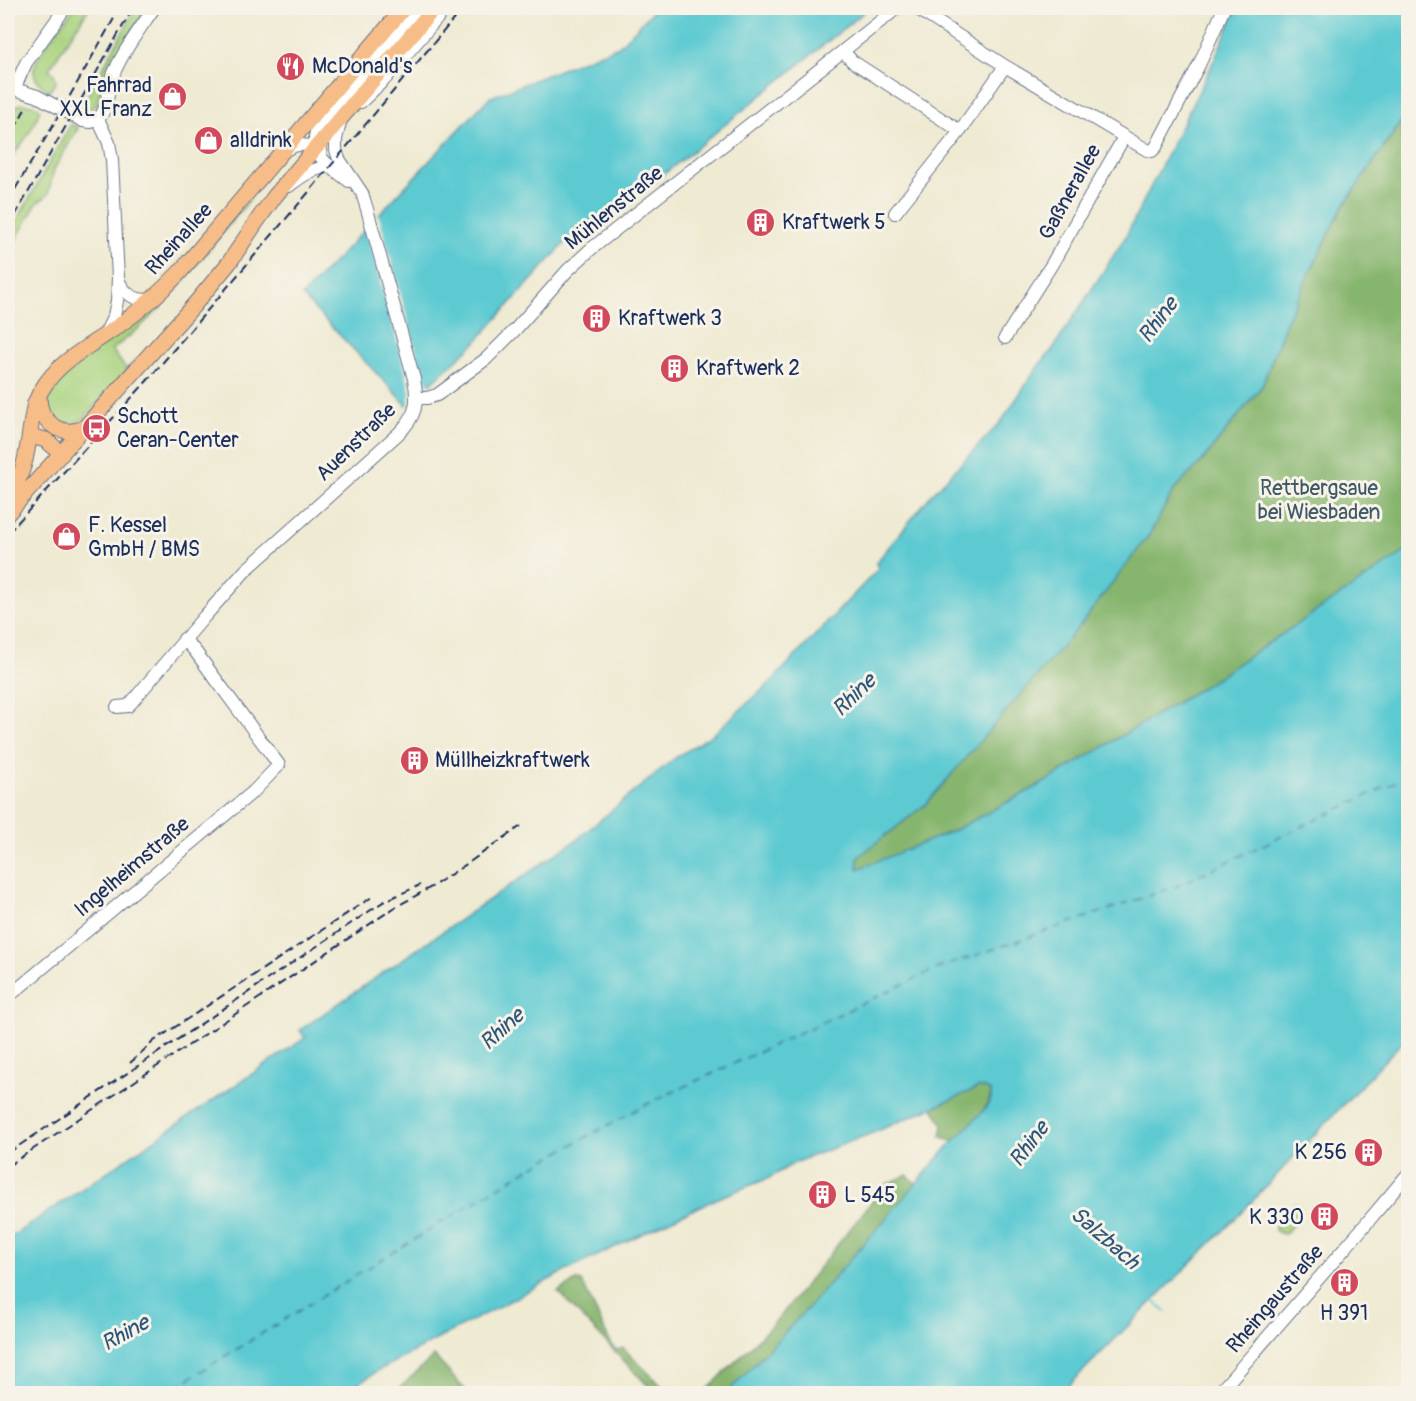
<svg xmlns="http://www.w3.org/2000/svg" width="1416" height="1401" viewBox="0 0 1416 1401" font-family="Pangolin,sans-serif">
<rect width="100%" height="100%" fill="#f7f3e8"/>
<filter id="ink" filterUnits="userSpaceOnUse"><feTurbulence type="fractalNoise" baseFrequency=".0167" numOctaves="2"/><feDisplacementMap in="SourceGraphic" scale="12" xChannelSelector="R" yChannelSelector="G"/><feConvolveMatrix kernelMatrix="1 2 1 2 8 2 1 2 1" color-interpolation-filters="sRGB"/></filter>
<filter id="wash" filterUnits="userSpaceOnUse"><feTurbulence type="fractalNoise" baseFrequency=".008" numOctaves="4" result="noise"/><feDisplacementMap in="SourceGraphic" scale="24" xChannelSelector="R" yChannelSelector="G"/><feGaussianBlur stdDeviation="1.35" result="paint"/><feColorMatrix in="noise" values="0 0 0 0 0 0 0 0 0 0 0 0 0 0 0 0 0 1.4 0 .05"/><feComposite in="paint" operator="in"/></filter>
<g filter="url(#wash)">
<rect width="100%" height="100%" fill="#efead2"/>
<!-- green -->
<path fill="#a9d37e" stroke="#62816e" stroke-width="1.5" d="M 74,8 L 89,8 L 49,69 L 55,76 L 56,82 L 49,92 C 42,86 33,80 34,69 C 35,55 65,21 74,8 Z
M 136,8 L 146,8 L 104,76 L 97,104 L 89,110 L 80,109 Z
M 20,104 L 34,105 L 40,109 C 34,129 22,145 8,161 L 8,120 L 14,109 Z
M 71,124 L 78,128 L 54,169 L 48,195 L 37,203 L 8,253 L 8,237 Z
M 250,199 L 166,302 L 139,328 L 112,350 L 126,369 L 139,358 L 83,419 L 75,424 L 63,424 L 51,416 L 48,405 L 47,399 L 48,392 L 63,370 L 119,333 Z
M 1295,1203 L 1301,1209 L 1302,1213 L 1285,1234 L 1280,1233 L 1275,1230 L 1275,1227 Z"/>
<!-- forest -->
<path fill="#86b56d" stroke="#507266" stroke-width="1.5" d="M 1408,112 L 1408,550 L 1203,687 L 1040,785 L 953,831 L 858,870 L 858,857 L 926,804 L 1149,535 L 1174,490 L 1202,461 L 1262,386 L 1288,317 L 1342,208 Z
M 978,1088 L 985,1088 L 991,1092 C 990,1111 966,1128 953,1142 L 941,1136 L 943,1124 L 932,1107 Z
M 907,1175 L 917,1184 L 808,1308 L 727,1393 L 703,1394 L 780,1317 L 885,1185 Z
M 576,1281 L 582,1282 L 610,1342 L 617,1350 L 623,1348 L 669,1393 L 655,1393 L 558,1292 Z
M 434,1356 L 468,1393 L 394,1393 Z"/>
<!-- water -->
<path fill="#5dcad2" stroke="#3c7c98" stroke-width="1.5" d="M 656,8 L 869,8 L 652,184 L 563,245 L 475,343 L 407,405 L 302,296 L 489,98 L 619,46 Z
M 1237,8 L 1408,8 L 1408,112 L 1342,208 L 1288,317 L 1262,386 L 1202,461 L 1174,490 L 1149,535 L 1082,623 L 926,804 L 858,857 L 858,869 L 953,831 L 1040,785 L 1203,687 L 1408,550 L 1408,1036 L 1238,1216 L 1061,1393 L 727,1393 L 808,1308 L 947,1148 L 986,1108 L 991,1099 L 991,1092 L 985,1088 L 978,1088 L 875,1132 L 796,1162 L 769,1178 L 723,1196 L 668,1221 L 560,1274 L 379,1370 L 345,1393 L 8,1393 L 8,1239 L 305,1038 L 300,1030 L 576,840 L 675,758 L 712,735 L 769,684 L 878,569 L 876,563 L 931,495 L 1001,422 L 1039,365 L 1053,349 L 1125,238 L 1210,69 Z"/>
<!-- pier -->
<path fill="#efead2" d="M 378,213 L 423,376 L 428,383 L 433,386 L 408,408 L 410,392 L 406,374 L 365,225 L 376,214 Z"/>
<g fill="none" stroke-linecap="round" stroke-linejoin="round">
<!-- stream -->
<path stroke="#5dcad2" stroke-width="2" d="M 1153,1300 L 1166,1312"/>
<!-- ferry -->
<path stroke="#2c567b" stroke-width="1.5" stroke-dasharray="8 6" stroke-linecap="butt" d="M 164,1394 L 523,1172 L 643,1106 L 936,969 L 1177,886 L 1408,776"/>
</g>
</g>
<g filter="url(#ink)">
<g fill="none" stroke-linecap="round" stroke-linejoin="round">
<defs>
<path id="minor" d="M 916,8 L 1005,66 L 1147,150 L 1152,151 L 1156,147 L 1199,65 L 1224,8
M 843,51 L 852,61 L 960,131
M 8,87 L 37,96 L 83,121 L 91,122 L 98,119
M 14,89 L 26,63 L 65,8
M 361,102 L 385,79 L 446,8
M 98,119 L 109,143 L 112,160 L 118,278 L 117,301 L 114,316 L 105,334
M 98,119 C 107,110 107,97 110,85 C 116,60 140,29 154,8
M 284,151 C 299,142 305,144 321,150
M 349,181 C 333,168 309,156 316,132 L 420,8
M 289,186 C 303,175 314,168 331,166
M 895,213 L 960,131 L 1005,66
M 118,279 C 124,294 136,302 152,299
M 1005,338 L 1052,264 L 1124,137
M 417,398 L 427,398 L 437,395 L 486,359 L 514,331 L 568,270 L 591,249 L 843,51 L 897,8
M 117,707 L 128,706 L 131,703 L 204,617 L 246,570 L 398,434 C 416,417 419,403 414,379 L 367,209 L 362,193 L 339,159 L 336,150 L 336,139 L 341,119
M 8,997 L 254,791 L 279,765 L 195,651 L 184,639
M 1218,1394 L 1360,1231 L 1408,1174"/>
<path id="major" d="M 39,397 C 39,422 61,438 84,428
M 30,436 L 46,440 L 62,454
M 8,498 C 30,466 27,439 35,403 C 52,362 87,349 121,324 C 143,308 162,291 180,272 L 404,8
M 8,513 L 194,305 L 229,263 L 257,221 L 275,196 L 434,8"/>
</defs>
<!-- minor casing -->
<use href="#minor" stroke="#657087" stroke-width="14"/>
<!-- major casing -->
<use href="#major" stroke="#657087" stroke-width="17"/>
<!-- minor -->
<use href="#minor" stroke="#fff" stroke-width="12"/>
<!-- major -->
<use href="#major" stroke="#f7bd88" stroke-width="15"/>
<!-- rail -->
<path stroke="#1b2f5e" stroke-width="2" stroke-dasharray="9 4.5" stroke-linecap="butt" d="M 8,141 L 25,109
M 8,201 L 48,134 L 120,8
M 8,228 L 133,8
M 8,533 L 146,382 L 308,193 L 463,8
M 130,1063 L 154,1041 L 372,897
M 8,1153 L 383,902 L 420,885
M 8,1166 L 394,908 L 433,886 L 471,861 L 521,826"/>
</g>
</g>
<!-- icons -->
<defs>
<symbol id="restaurant-disc" viewBox="-11 -11 22 22"><circle r="9.5" fill="#d1495b" stroke="#f7f3e8"/><path d="M-5-6h1v4h1v-4h1v4h1v-4h1v5L-1.5 .5V6h-2V.5L-5-1ZM5-6V6H3V1.5H1.5Q1.5-4 5-6Z" fill="#fff"/></symbol>
<symbol id="shop-disc" viewBox="-11 -11 22 22"><circle r="9.5" fill="#d1495b" stroke="#f7f3e8"/><path d="M-5-2.5h2.3a2.7 3.5 0 0 1 5.4 0H5L5.5 6h-11ZM-1.5-2.5h3a1.5 2.3 0 0 0-3 0Z" fill="#fff"/></symbol>
<symbol id="building-disc" viewBox="-11 -11 22 22"><circle r="9.5" fill="#d1495b" stroke="#f7f3e8"/><path d="M-4-6H4V6H1V3H-1V6H-4ZM-2.5-4.3h1.7v1.8h-1.7ZM.8-4.3h1.7v1.8H.8ZM-2.5-1h1.7V.8h-1.7ZM.8-1h1.7V.8H.8Z" fill="#fff"/></symbol>
<symbol id="bus-disc" viewBox="-11 -11 22 22"><circle r="9.5" fill="#d1495b" stroke="#f7f3e8"/><path d="M-5-6H5V4H4V6H2V4H-2V6H-4V4H-5ZM-3.5-4V0h7V-4ZM-3.5 1.2v1.5H-2V1.2ZM2 1.2v1.5H3.5V1.2Z" fill="#fff"/></symbol>
</defs>
<g fill-rule="evenodd">
<use href="#restaurant-disc" x="274" y="50" width="33" height="33"/>
<use href="#shop-disc" x="156" y="80" width="33" height="33"/>
<use href="#shop-disc" x="192" y="124" width="33" height="33"/>
<use href="#building-disc" x="744" y="206" width="33" height="33"/>
<use href="#building-disc" x="580" y="302" width="33" height="33"/>
<use href="#building-disc" x="658" y="352" width="33" height="33"/>
<use href="#bus-disc" x="80" y="412" width="33" height="33"/>
<use href="#shop-disc" x="50" y="520" width="33" height="33"/>
<use href="#building-disc" x="398" y="744" width="33" height="33"/>
<use href="#building-disc" x="1352" y="1136" width="33" height="33"/>
<use href="#building-disc" x="806" y="1178" width="33" height="33"/>
<use href="#building-disc" x="1308" y="1200" width="33" height="33"/>
<use href="#building-disc" x="1328" y="1266" width="33" height="33"/>
</g>
<g text-anchor="middle" dominant-baseline="central" stroke-width="6" stroke-linejoin="round" paint-order="stroke">
<!-- poi labels -->
<g font-size="21" fill="#1b2f5e" stroke="#f7f3e8" text-anchor="start">
<text x="312" y="66">McDonald's</text>
<text x="152" y="85" text-anchor="end">Fahrrad<tspan x="152" dy="24">XXL Franz</tspan></text>
<text x="230" y="140">alldrink</text>
<text x="782" y="222">Kraftwerk 5</text>
<text x="618" y="318">Kraftwerk 3</text>
<text x="696" y="368">Kraftwerk 2</text>
<text x="117" y="416">Schott<tspan x="117" dy="24">Ceran-Center</tspan></text>
<text x="88" y="525">F. Kessel<tspan x="88" dy="24">GmbH / BMS</tspan></text>
<text x="435" y="760">Müllheizkraftwerk</text>
<text x="1347" y="1152" text-anchor="end">K 256</text>
<text x="844" y="1195">L 545</text>
<text x="1304" y="1217" text-anchor="end">K 330</text>
<text x="1344" y="1313" text-anchor="middle">H 391</text>
</g>
<!-- street labels -->
<g font-size="21" fill="#1b2f5e" stroke="#f7f3e8">
<text transform="translate(1070 192) rotate(-61)">Gaßnerallee</text>
<text transform="translate(614 208) rotate(-39)">Mühlenstraße</text>
<text transform="translate(179 239) rotate(-48)">Rheinallee</text>
<text transform="translate(356 442) rotate(-44)">Auenstraße</text>
<text transform="translate(132 867) rotate(-40)">Ingelheimstraße</text>
<text transform="translate(1275 1299) rotate(-49)">Rheingaustraße</text>
</g>
<!-- park labels -->
<g font-size="21" fill="#3e5866" stroke="#f7f3e8">
<text x="1319" y="488">Rettbergsaue<tspan x="1319" dy="24">bei Wiesbaden</tspan></text>
</g>
<!-- water labels -->
<g font-size="22" font-style="italic" fill="#2c567b" stroke="#f7f3e8">
<text transform="translate(1158 320) rotate(-53)">Rhine</text>
<text transform="translate(854 695) rotate(-44)">Rhine</text>
<text transform="translate(502 1029) rotate(-42)">Rhine</text>
<text transform="translate(1029 1144) rotate(-53)">Rhine</text>
<text transform="translate(1105 1238) rotate(41)">Salzbach</text>
<text transform="translate(125 1333) rotate(-29)">Rhine</text>
</g>
</g>
<!-- margin -->
<rect width="1416" height="1401" fill="none" stroke="#f7f3e8" stroke-width="30"/>
</svg>
